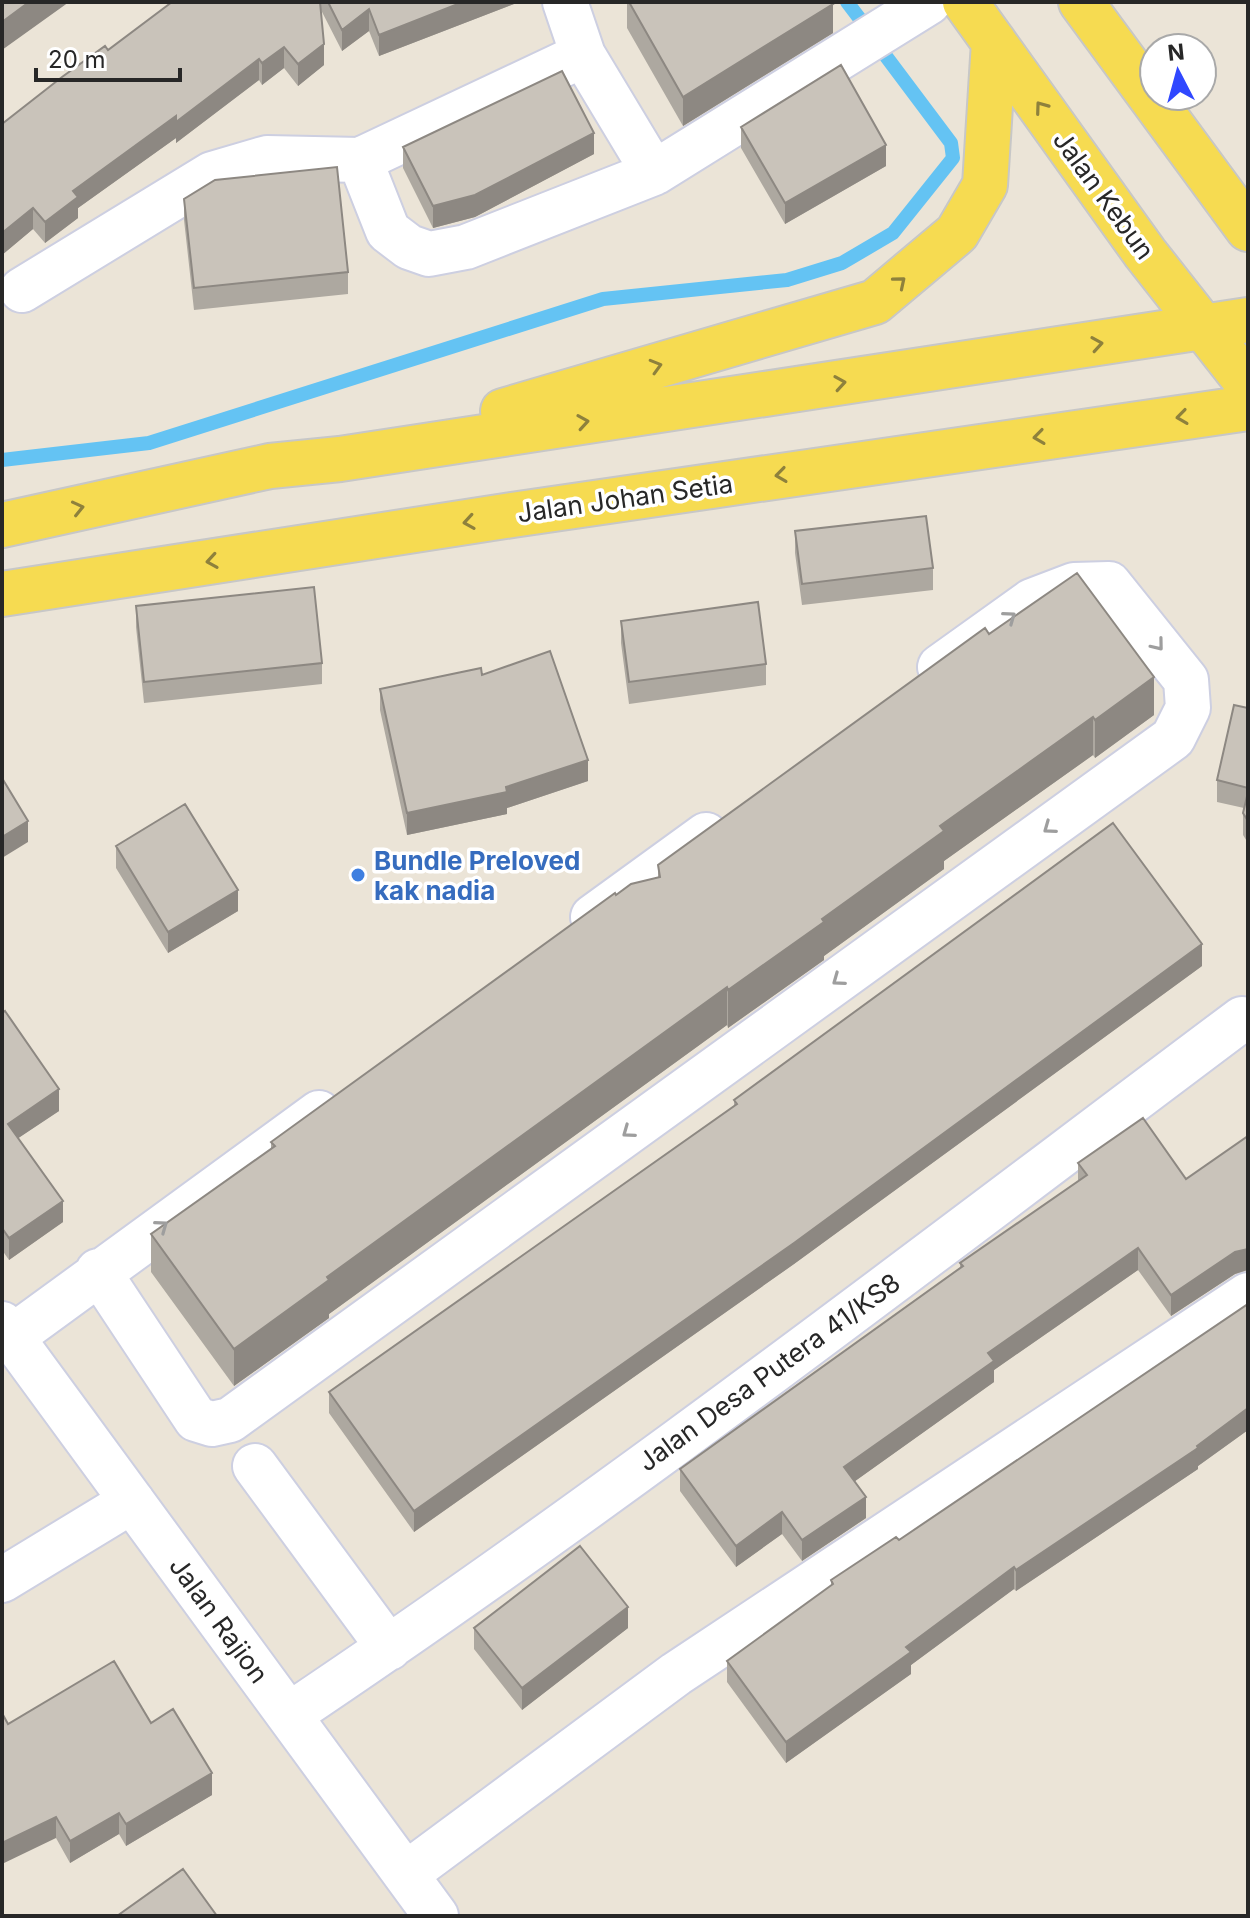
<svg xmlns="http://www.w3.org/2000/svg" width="1250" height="1918" viewBox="0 0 1250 1918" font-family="Inter,sans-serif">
<rect width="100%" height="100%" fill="#ebe4d7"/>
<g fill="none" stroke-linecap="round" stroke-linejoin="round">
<!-- stream -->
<path stroke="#64c3f3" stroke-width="14" d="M 847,2 L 863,23
M 2,460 L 149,443 L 603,299 L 787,280 L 842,263 L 893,233 L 953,158 L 951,143 L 885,55"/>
<defs>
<path id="minor" d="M 565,2 L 583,55 L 654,173 L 929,2
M 583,55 L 360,160 L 388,231 L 409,247 L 429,254 L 466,247 L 654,173
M 22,290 L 212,174 L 267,158 L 360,160
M 593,917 L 706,835
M 98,1271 L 196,1419 L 212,1424 L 230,1420 L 1173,738 L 1188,708 L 1186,680 L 1109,584 L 1074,585 L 1032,601 L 940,667
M 2,1324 L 436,1916
M 12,1337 L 319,1113
M 255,1466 L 389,1648
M 2,1580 L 132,1501
M 289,1715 C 616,1496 927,1255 1242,1019
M 406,1874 L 676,1674 L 1248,1295"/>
<path id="major" d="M 965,2 L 1145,253 L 1248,384
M 1081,2 L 1248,229
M 503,411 L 875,302 L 957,233 L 985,185 L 994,42
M 2,525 L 270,466 L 340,459 L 1248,320
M 2,594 L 512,515 L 1248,408"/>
</defs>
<!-- minor casing -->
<use href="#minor" stroke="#cdcfe1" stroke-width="48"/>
<!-- major casing -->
<use href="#major" stroke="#c7c7c7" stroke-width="48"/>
<!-- minor -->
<use href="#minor" stroke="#fff" stroke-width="44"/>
<!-- major -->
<use href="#major" stroke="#f6db51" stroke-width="44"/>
</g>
<!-- wall -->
<path fill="#ada8a0" d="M 320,2 L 324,65 L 298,86 L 284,68 L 262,85 L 259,80 L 176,143 L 176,138 L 78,208 L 78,218 L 45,243 L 33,229 L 2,255 L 2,124 L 108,50 Z
M 320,2 L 514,2 L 514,4 L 379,56 L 369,31 L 342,51 L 320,8 Z
M 627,2 L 831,2 L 833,33 L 683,126 L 627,28 Z
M 741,127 L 886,166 L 785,224 L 741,148 Z
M 403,147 L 594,154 L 475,217 L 433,228 L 403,168 Z
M 184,199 L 348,272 L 348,294 L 194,310 L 184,220 Z
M 795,531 L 933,568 L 933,590 L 802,605 L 795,553 Z
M 136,606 L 322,663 L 322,684 L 144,703 L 136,627 Z
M 621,621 L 766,664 L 766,685 L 629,704 L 621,643 Z
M 989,634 L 1154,715 L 1095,758 L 1093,755 L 944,861 L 944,869 L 824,956 L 824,960 L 728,1028 L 727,1025 L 329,1314 L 329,1318 L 234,1386 L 151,1272 L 151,1234 L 271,1149 L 271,1142 L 616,895 L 658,878 L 658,865 Z
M 482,675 L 588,781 L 507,808 L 507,814 L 407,835 L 380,710 L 380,689 Z
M 1248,708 L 1248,843 L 1243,835 L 1243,813 L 1244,808 L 1217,802 L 1217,780 Z
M 116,846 L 238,911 L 168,953 L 116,868 Z
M 1202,966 L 794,1264 L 414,1532 L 329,1413 L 329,1392 L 734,1106 L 734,1100 Z
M 2,1013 L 59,1111 L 18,1138 L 63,1222 L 9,1260 L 2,1250 Z
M 1248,1136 L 1248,1270 L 1235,1274 L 1171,1316 L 1138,1270 L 994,1370 L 994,1382 L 855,1481 L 866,1518 L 802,1561 L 782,1534 L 736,1567 L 680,1491 L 680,1469 L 960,1268 L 960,1263 L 1078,1181 L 1078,1163 L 1186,1179 Z
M 1248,1304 L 1248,1430 L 1198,1466 L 1198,1469 L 1016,1591 L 1014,1589 L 911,1665 L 911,1674 L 786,1763 L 727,1682 L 727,1661 L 831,1586 L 831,1580 L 899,1540 Z
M 474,1628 L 628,1628 L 522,1710 L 474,1649 Z
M 151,1723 L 212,1795 L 126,1846 L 119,1834 L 70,1863 L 56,1838 L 8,1724 Z"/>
<!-- shaded-wall -->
<path fill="#8d8882" d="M 29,2 L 69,2 L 2,50 L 2,22 Z
M 463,2 L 514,2 L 514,4 L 379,56 L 379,35 Z
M 833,4 L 833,33 L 683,126 L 683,97 Z
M 369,9 L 369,31 L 342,51 L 342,30 Z
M 324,44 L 324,65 L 298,86 L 298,64 Z
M 284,47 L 284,68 L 262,85 L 262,63 Z
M 259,59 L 259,80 L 176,143 L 176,122 Z
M 176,116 L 176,138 L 78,208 L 78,218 L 45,243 L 45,222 L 73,191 Z
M 594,133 L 594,154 L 475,217 L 433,228 L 433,206 Z
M 886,145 L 886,166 L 785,224 L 785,203 Z
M 33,208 L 33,229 L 2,255 L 2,233 Z
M 1154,677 L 1154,715 L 1095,758 L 1095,720 Z
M 1093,717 L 1093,755 L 944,861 L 944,869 L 824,956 L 824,960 L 728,1028 L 728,990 L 822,919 L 940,826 Z
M 588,760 L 588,781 L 507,808 L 507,814 L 407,835 L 407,813 L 506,787 Z
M 28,821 L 28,842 L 2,858 L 2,837 Z
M 238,890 L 238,911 L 168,953 L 168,932 Z
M 1202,944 L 1202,966 L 794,1264 L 414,1532 L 414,1511 Z
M 727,987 L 727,1025 L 329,1314 L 329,1318 L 234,1386 L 234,1349 L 327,1277 Z
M 59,1089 L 59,1111 L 8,1145 L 8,1124 Z
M 63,1201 L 63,1222 L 9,1260 L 9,1238 Z
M 1138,1248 L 1138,1270 L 994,1370 L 994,1382 L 844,1489 L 844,1467 L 988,1353 Z
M 1247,1249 L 1247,1270 L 1235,1274 L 1171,1316 L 1171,1295 L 1235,1252 Z
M 1248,1408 L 1248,1430 L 1198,1466 L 1198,1469 L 1016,1591 L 1016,1570 L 1197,1446 Z
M 866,1497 L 866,1518 L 802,1561 L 802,1540 Z
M 782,1512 L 782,1534 L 736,1567 L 736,1546 Z
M 1014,1567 L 1014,1589 L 911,1665 L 911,1674 L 786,1763 L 786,1742 L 906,1647 Z
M 628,1607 L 628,1628 L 522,1710 L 522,1688 Z
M 212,1773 L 212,1795 L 126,1846 L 126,1824 Z
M 119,1813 L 119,1834 L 70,1863 L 70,1841 Z
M 56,1817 L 56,1838 L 2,1864 L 2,1843 Z"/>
<!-- building -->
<path fill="#c9c3ba" stroke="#8d8882" stroke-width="2" d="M 2,2 L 29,2 L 2,22 Z
M 172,2 L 320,2 L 324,44 L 298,64 L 284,47 L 262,63 L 259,59 L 176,122 L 176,116 L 73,191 L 78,197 L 45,222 L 33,208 L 2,233 L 2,124 L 62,77 L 105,46 L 108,50 Z
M 328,2 L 463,2 L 379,35 L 369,9 L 342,30 Z
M 629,2 L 831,2 L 833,4 L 683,97 Z
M 841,65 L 886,145 L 785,203 L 741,127 Z
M 562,71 L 594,133 L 475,195 L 433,206 L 403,147 Z
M 337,167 L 348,272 L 194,288 L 184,199 L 215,180 Z
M 926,516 L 933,568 L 802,584 L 795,531 Z
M 1077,573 L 1154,677 L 1095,720 L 1093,717 L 940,826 L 944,831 L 822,919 L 824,922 L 728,990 L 727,987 L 327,1277 L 329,1280 L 234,1349 L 151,1234 L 275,1146 L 271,1142 L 615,893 L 616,895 L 631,884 L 660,877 L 658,865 L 985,628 L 989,634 Z
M 314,587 L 322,663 L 144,682 L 136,606 Z
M 758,602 L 766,664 L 629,682 L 621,621 Z
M 550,651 L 588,760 L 506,787 L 507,792 L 407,813 L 380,689 L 481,668 L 482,675 Z
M 1234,705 L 1248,708 L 1248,788 L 1217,780 Z
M 2,778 L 28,821 L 2,837 Z
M 1248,792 L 1248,821 L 1243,813 Z
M 185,804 L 238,890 L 168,932 L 116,846 Z
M 1113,823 L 1202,944 L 794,1243 L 414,1511 L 329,1392 L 737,1104 L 734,1100 Z
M 5,1011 L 59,1089 L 8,1124 L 63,1201 L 9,1238 L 2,1228 L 2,1013 Z
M 1143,1118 L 1186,1179 L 1248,1136 L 1248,1249 L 1235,1252 L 1171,1295 L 1138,1248 L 988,1353 L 994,1361 L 844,1467 L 866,1497 L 802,1540 L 782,1512 L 736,1546 L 680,1469 L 963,1266 L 960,1263 L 1087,1175 L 1078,1163 Z
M 1248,1304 L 1248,1408 L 1197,1446 L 1198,1448 L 1016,1570 L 1014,1567 L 906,1647 L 911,1652 L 786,1742 L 727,1661 L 833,1584 L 831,1580 L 896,1537 L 899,1540 Z
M 580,1546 L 628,1607 L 522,1688 L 474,1628 Z
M 114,1661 L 151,1723 L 173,1709 L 212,1773 L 126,1824 L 119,1813 L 70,1841 L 56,1817 L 2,1843 L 2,1713 L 8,1724 Z
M 183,1869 L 217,1916 L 117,1916 Z"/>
<!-- one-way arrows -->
<defs><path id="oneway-chevron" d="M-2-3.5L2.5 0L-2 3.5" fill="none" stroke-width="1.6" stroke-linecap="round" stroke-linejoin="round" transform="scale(2)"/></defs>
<g stroke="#8e813c">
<use href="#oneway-chevron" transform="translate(1041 107) rotate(-126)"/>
<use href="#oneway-chevron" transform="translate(900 282) rotate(-40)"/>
<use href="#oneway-chevron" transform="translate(1097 344) rotate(-9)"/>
<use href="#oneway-chevron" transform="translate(656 366) rotate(-16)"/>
<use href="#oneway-chevron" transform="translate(840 383) rotate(-9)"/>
<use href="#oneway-chevron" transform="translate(1182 417) rotate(172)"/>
<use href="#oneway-chevron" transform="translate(583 422) rotate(-9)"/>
<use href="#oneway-chevron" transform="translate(1039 437) rotate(172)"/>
<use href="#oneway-chevron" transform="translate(781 475) rotate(172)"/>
<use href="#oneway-chevron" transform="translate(78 508) rotate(-13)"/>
<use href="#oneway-chevron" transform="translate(469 522) rotate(171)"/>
<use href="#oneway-chevron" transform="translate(212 561) rotate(171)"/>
</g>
<g stroke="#9e9e9e">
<use href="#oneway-chevron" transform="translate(1010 617) rotate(-36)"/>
<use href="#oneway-chevron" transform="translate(1158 645) rotate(51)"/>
<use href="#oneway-chevron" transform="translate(1049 828) rotate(144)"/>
<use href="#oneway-chevron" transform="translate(838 980) rotate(144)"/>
<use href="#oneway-chevron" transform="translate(628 1132) rotate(144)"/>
<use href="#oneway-chevron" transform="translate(162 1226) rotate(-36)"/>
</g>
<!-- markers -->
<circle fill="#3f7fe0" stroke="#fff" stroke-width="3" cx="358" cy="875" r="8"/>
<g text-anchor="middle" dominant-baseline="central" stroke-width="7" stroke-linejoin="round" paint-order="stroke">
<!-- street labels -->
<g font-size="26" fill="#272727" stroke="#fff">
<text transform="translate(1104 195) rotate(54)">Jalan Kebun</text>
<text transform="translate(625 498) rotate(-8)">Jalan Johan Setia</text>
<text transform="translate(769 1372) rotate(-36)">Jalan Desa Putera 41/KS8</text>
<text transform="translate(219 1620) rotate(54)">Jalan Rajion</text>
</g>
<!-- shop labels -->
<g font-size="26" font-weight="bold" fill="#366cbe" stroke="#fff" text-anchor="start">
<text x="374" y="860">Bundle Preloved<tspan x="374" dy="30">kak nadia</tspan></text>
</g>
</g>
<!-- border -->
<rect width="1250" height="1918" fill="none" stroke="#272727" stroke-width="8"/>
<!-- north arrow -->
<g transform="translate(1178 72) rotate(354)"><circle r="38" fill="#ffffff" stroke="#a9a9a9" stroke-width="2"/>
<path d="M0-6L14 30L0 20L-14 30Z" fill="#3048ff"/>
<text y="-12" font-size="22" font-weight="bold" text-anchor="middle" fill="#272727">N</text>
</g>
<!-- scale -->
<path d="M36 68v12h144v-12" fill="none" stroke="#272727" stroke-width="4"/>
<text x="48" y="68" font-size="24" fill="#272727" stroke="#ffffff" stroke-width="6" paint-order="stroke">20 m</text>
</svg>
